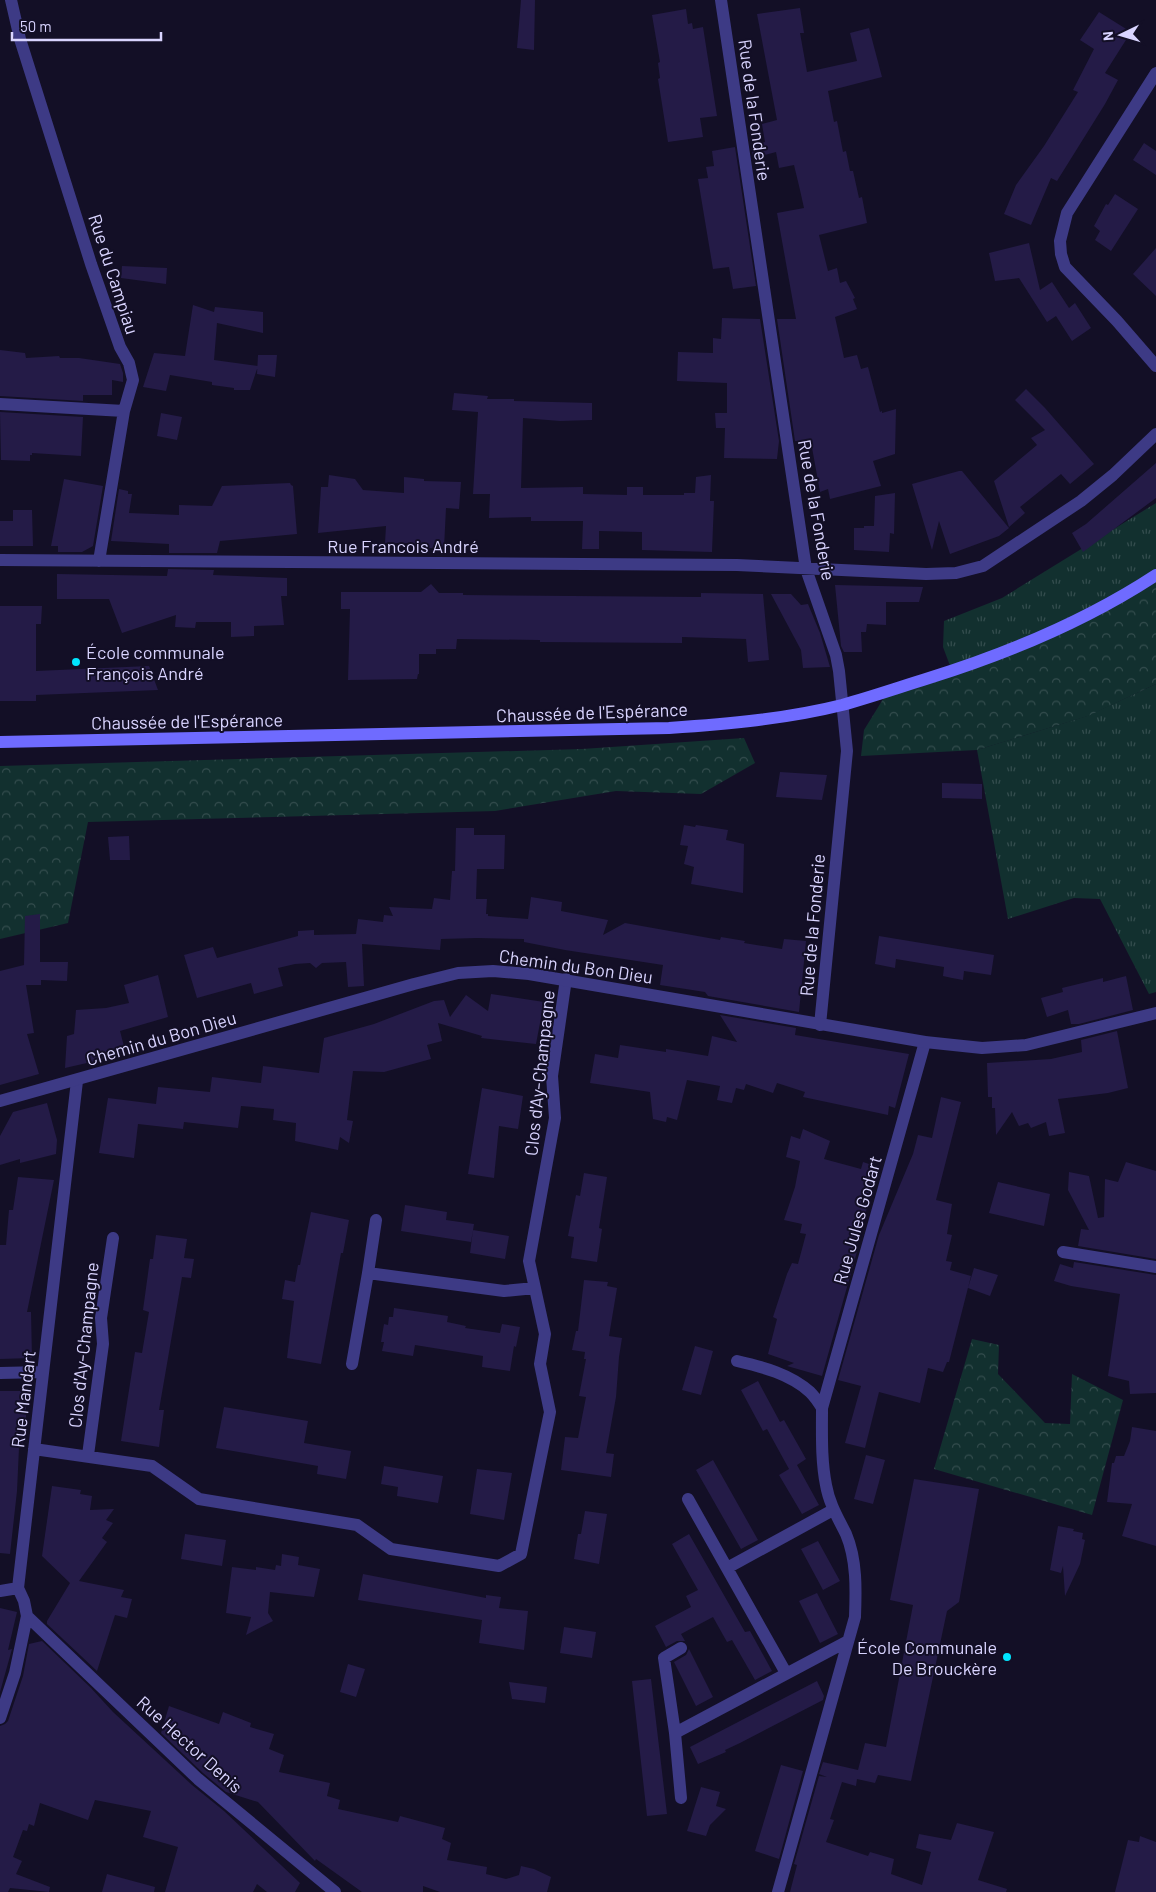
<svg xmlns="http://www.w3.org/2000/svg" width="1156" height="1892" viewBox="0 0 1156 1892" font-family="Barlow,sans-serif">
<defs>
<pattern id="grass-tufts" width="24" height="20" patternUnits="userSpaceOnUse" patternTransform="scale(1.25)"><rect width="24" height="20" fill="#12302f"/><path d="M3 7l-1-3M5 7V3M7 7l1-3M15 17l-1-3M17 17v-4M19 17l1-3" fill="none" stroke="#344d4e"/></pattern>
<pattern id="forest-crowns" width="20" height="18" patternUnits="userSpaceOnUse" patternTransform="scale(1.25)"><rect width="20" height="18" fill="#12302f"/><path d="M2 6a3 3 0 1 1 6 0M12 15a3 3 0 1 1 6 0" fill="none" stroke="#344d4e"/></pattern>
</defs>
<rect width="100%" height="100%" fill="#130f26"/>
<!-- grass -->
<path fill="url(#grass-tufts)" d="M 1156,503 L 1156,575 L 1117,599 L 952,671 L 943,647 L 944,621 L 1002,598 Z
M 1156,684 L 1156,992 L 1149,994 L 1100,899 L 1074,898 L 1008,919 L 977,750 L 1087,716 Z"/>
<!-- forest -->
<path fill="url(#forest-crowns)" d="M 1156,575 L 1156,684 L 1088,716 L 977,750 L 861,756 L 864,730 L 888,691 L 1002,654 Z
M 744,738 L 755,763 L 701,794 L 616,791 L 495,811 L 88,822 L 68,923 L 0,939 L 0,766 L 582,749 Z
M 972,1339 L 999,1345 L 998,1374 L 1045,1423 L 1070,1424 L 1072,1374 L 1123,1400 L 1092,1515 L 934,1469 Z"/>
<!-- building -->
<path fill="#241b47" d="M 521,0 L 535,0 L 534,50 L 517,48 Z
M 800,8 L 804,33 L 800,33 L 807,72 L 857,61 L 850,33 L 869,28 L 882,77 L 828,91 L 834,122 L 837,121 L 843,152 L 846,151 L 850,171 L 853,171 L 859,198 L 862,197 L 867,223 L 819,235 L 828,271 L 837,268 L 840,283 L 846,281 L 855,298 L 853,299 L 857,309 L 835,317 L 844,358 L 857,355 L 861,369 L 868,367 L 880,412 L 882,411 L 882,413 L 896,409 L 895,454 L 873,461 L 881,486 L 830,499 L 828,489 L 820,492 L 811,442 L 795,441 L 777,319 L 796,319 L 777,213 L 804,208 L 800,190 L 794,165 L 779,168 L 776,152 L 753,158 L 751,145 L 765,142 L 762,124 L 777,120 L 757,14 Z
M 686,9 L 688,24 L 692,23 L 693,29 L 703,27 L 717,116 L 700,118 L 703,137 L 668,142 L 658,79 L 660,78 L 658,63 L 660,62 L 652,15 Z
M 1099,12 L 1131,32 L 1105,73 L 1118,80 L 1105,104 L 1057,181 L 1051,178 L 1031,225 L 1004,214 L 1016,185 L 1044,146 L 1078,92 L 1073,90 L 1094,49 L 1080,40 Z
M 1144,143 L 1156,151 L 1156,175 L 1133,160 Z
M 735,147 L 756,286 L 733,289 L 729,267 L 713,269 L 698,179 L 708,178 L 706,167 L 714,166 L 712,151 Z
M 1115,194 L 1138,209 L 1111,251 L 1095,240 L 1100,231 L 1094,226 L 1106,204 L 1108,205 Z
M 1029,243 L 1040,290 L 1052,282 L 1069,308 L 1075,303 L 1091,328 L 1072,341 L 1056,316 L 1047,322 L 1019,278 L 995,281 L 989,253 Z
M 1156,248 L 1156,296 L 1133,274 Z
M 122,266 L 167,268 L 166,284 L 121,278 Z
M 193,305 L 214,312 L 215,307 L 263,312 L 263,333 L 217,323 L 214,360 L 258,366 L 250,390 L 234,390 L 234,388 L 212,385 L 212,382 L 170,375 L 166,391 L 143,387 L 154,353 L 185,356 Z
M 722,318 L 760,319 L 779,441 L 777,459 L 724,458 L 725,428 L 716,428 L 715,413 L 727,413 L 727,383 L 677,381 L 678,352 L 713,353 L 713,338 L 721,339 Z
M 0,350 L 25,353 L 26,358 L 59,356 L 60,358 L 79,358 L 120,364 L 123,373 L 123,382 L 112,380 L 112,395 L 83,395 L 83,401 L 0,396 Z
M 258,355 L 277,355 L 275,377 L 257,374 Z
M 1026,389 L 1045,408 L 1094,464 L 1070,484 L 1061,474 L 1020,507 L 1025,513 L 1009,527 L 994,481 L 1037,445 L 1031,438 L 1045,430 L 1015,400 Z
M 454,393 L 488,396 L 487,399 L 514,399 L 514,401 L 592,403 L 592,420 L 560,421 L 523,418 L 521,488 L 583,487 L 583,494 L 627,495 L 627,487 L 643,487 L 643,495 L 684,495 L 684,493 L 695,493 L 696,477 L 711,475 L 710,501 L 714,501 L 712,552 L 642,550 L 642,532 L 599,531 L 599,549 L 582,549 L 583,521 L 531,521 L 531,517 L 489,518 L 490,494 L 473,494 L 478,412 L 452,410 Z
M 0,412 L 83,417 L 81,456 L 32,453 L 32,455 L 30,455 L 30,461 L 1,460 Z
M 161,413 L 182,417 L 177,440 L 157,436 Z
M 1156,463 L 1156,498 L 1083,552 L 1072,533 L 1086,524 Z
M 959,471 L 962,471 L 1009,528 L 999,536 L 950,554 L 939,521 L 932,550 L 912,484 Z
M 329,475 L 355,479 L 363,490 L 404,493 L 404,477 L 424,479 L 424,481 L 461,482 L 459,509 L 446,508 L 444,548 L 416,548 L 413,543 L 385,543 L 386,526 L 318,533 L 321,487 L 328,487 Z
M 64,479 L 103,486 L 93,546 L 82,552 L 58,552 L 58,546 L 51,546 Z
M 290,483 L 291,485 L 293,486 L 297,534 L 220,541 L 217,553 L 169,553 L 169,544 L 111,541 L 119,489 L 128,491 L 128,494 L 132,494 L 129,513 L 179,515 L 179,505 L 212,506 L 222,486 Z
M 895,493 L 894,534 L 890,533 L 889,552 L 854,550 L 854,528 L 864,528 L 864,526 L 874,526 L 875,496 Z
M 13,510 L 32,510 L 33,546 L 0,546 L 0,521 L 13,521 Z
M 168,569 L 214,570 L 213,575 L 287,578 L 287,596 L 281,596 L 284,625 L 254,626 L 254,636 L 231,637 L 231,622 L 196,622 L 195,628 L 175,627 L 176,615 L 122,633 L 109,599 L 57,599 L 57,574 L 167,576 Z
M 431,584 L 439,593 L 463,593 L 463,595 L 701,597 L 701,593 L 763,594 L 769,660 L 748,662 L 746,639 L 682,637 L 682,643 L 540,642 L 540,640 L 457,639 L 456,649 L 436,649 L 436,654 L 419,654 L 419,674 L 418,674 L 417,679 L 348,680 L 350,609 L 341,609 L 341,592 L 421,592 Z
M 835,585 L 923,587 L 919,602 L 886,602 L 886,625 L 867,624 L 866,632 L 861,632 L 862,652 L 844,652 L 841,646 Z
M 771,594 L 791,594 L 801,605 L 808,604 L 820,633 L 830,667 L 803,668 L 801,650 Z
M 0,606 L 42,606 L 41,624 L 36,624 L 36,671 L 149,666 L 158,690 L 36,695 L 36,701 L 0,701 Z
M 780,772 L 827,775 L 822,800 L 776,797 Z
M 942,783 L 982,784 L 982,799 L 942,798 Z
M 684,825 L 695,827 L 696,825 L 728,830 L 726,840 L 744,844 L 743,893 L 691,884 L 694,867 L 684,864 L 688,846 L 680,845 Z
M 456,828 L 474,828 L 474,835 L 505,835 L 504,869 L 477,869 L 476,899 L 487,899 L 486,914 L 488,914 L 488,916 L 528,919 L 531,897 L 562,902 L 561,911 L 608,920 L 603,935 L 625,923 L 720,940 L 721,937 L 745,941 L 744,943 L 782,949 L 784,939 L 806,941 L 799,1012 L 708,996 L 705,992 L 660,985 L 663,965 L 565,950 L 524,942 L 524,939 L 477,938 L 441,939 L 440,950 L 362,944 L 364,986 L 348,987 L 346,962 L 322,963 L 316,968 L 310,963 L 295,964 L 278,968 L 283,986 L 254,994 L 251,983 L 197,998 L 184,955 L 213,947 L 217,958 L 298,936 L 298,931 L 314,930 L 314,935 L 356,934 L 358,919 L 383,922 L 384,915 L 393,916 L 389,907 L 432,909 L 434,898 L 450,900 L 452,871 L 455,871 Z
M 129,836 L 130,860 L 110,860 L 108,837 Z
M 40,914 L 40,962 L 68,962 L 67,981 L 41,980 L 41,985 L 26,985 L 34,1033 L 27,1034 L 39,1074 L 0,1085 L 0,971 L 24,965 L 25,916 Z
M 879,936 L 994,955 L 991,975 L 964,971 L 963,980 L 952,978 L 943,976 L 944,967 L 896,959 L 895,968 L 875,964 Z
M 158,975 L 168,1017 L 120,1031 L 126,1054 L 65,1068 L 67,1036 L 74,1034 L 76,1010 L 106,1008 L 129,1003 L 124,985 Z
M 1126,976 L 1133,1010 L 1079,1024 L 1071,1024 L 1068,1010 L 1047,1017 L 1041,998 L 1063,992 L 1062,988 L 1103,978 L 1103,982 Z
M 491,994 L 544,1002 L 536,1044 L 481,1038 L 482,1036 L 438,1023 L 442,1041 L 427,1045 L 431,1059 L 384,1072 L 353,1071 L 347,1120 L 353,1121 L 349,1143 L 340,1137 L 338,1150 L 295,1141 L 296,1123 L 273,1120 L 274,1109 L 241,1106 L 238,1128 L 184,1122 L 183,1129 L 138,1124 L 134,1158 L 99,1153 L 108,1098 L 156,1104 L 158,1087 L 210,1092 L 212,1077 L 261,1083 L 263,1066 L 319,1073 L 324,1038 L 374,1024 L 434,1001 L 444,1000 L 450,1017 L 466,995 L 488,1011 Z
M 720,1015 L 796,1028 L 795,1035 L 909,1054 L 895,1108 L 889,1106 L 888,1115 L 803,1097 L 805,1092 L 777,1083 L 773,1093 L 746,1084 L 744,1090 L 736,1088 L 732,1103 L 717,1100 L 720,1086 L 687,1080 L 677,1120 L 667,1117 L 666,1122 L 653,1119 L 650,1092 L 590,1083 L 595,1054 L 618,1058 L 620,1045 L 666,1052 L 666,1049 L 708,1056 L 712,1036 L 737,1042 Z
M 1117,1031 L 1128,1088 L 1108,1093 L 1058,1099 L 1065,1133 L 1049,1136 L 1046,1122 L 1031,1128 L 1028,1123 L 1019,1126 L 1012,1112 L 996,1135 L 995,1108 L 992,1108 L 992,1097 L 988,1097 L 987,1063 L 1051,1059 L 1082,1052 L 1081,1040 Z
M 482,1088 L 523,1096 L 518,1129 L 499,1126 L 494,1178 L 468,1174 Z
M 941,1097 L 961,1102 L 936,1200 L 952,1204 L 947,1234 L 952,1235 L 946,1261 L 952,1262 L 950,1270 L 971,1276 L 949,1362 L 947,1362 L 943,1372 L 928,1368 L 920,1403 L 879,1392 L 865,1448 L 845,1443 L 861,1386 L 838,1380 L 879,1235 L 913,1154 L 918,1135 L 932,1138 Z
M 47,1103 L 57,1140 L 56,1154 L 20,1163 L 20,1159 L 0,1165 L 0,1136 L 13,1112 Z
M 803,1129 L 830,1141 L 824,1159 L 861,1169 L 863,1162 L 878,1167 L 856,1248 L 858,1248 L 822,1376 L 787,1366 L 794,1363 L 768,1354 L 777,1319 L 773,1317 L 787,1274 L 792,1263 L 798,1264 L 806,1234 L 800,1233 L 802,1224 L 784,1220 L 795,1187 L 800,1161 L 786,1157 L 791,1136 L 800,1139 Z
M 1126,1162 L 1156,1171 L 1156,1259 L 1078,1246 L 1081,1229 L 1089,1230 L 1068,1190 L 1069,1172 L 1089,1176 L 1098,1218 L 1104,1217 L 1105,1179 L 1118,1182 Z
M 584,1173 L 607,1177 L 599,1228 L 602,1229 L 597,1262 L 571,1258 L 574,1237 L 568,1236 L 576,1195 L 580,1196 Z
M 18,1177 L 54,1180 L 27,1312 L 31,1312 L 32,1358 L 0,1359 L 0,1245 L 6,1245 L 9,1210 L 13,1210 Z
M 998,1182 L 1050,1194 L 1044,1226 L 989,1213 Z
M 405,1205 L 447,1212 L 446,1220 L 474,1224 L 471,1242 L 401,1231 Z
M 311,1212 L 349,1220 L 343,1253 L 341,1253 L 321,1364 L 287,1358 L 294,1301 L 282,1299 L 285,1280 L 295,1282 L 298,1265 L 300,1265 Z
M 473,1230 L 509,1236 L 505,1259 L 470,1253 Z
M 156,1235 L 187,1239 L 184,1258 L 194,1259 L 191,1278 L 182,1277 L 159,1410 L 164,1410 L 159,1447 L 121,1441 L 135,1352 L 142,1353 L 149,1312 L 143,1310 L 150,1259 L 153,1259 Z
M 1074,1262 L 1156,1275 L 1156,1393 L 1130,1394 L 1129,1381 L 1108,1376 L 1120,1294 L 1071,1286 L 1054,1281 L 1060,1264 L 1073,1268 Z
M 974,1268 L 998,1275 L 990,1296 L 968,1288 Z
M 584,1280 L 608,1282 L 607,1286 L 617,1288 L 609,1336 L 622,1338 L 619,1357 L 616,1397 L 606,1453 L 614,1454 L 611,1477 L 561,1470 L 565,1437 L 578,1438 L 586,1397 L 579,1396 L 586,1359 L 584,1359 L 585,1352 L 572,1350 L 576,1331 L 578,1331 Z
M 394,1308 L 448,1316 L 447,1322 L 466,1326 L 465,1328 L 500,1333 L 502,1324 L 520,1327 L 516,1347 L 514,1346 L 510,1371 L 482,1367 L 483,1356 L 415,1345 L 413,1356 L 382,1351 L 384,1342 L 381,1342 L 384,1324 L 388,1325 L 389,1317 L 393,1317 Z
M 695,1346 L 713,1351 L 701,1395 L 682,1390 Z
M 758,1381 L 780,1422 L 784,1420 L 806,1459 L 797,1465 L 819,1505 L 802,1514 L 779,1475 L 789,1469 L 767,1429 L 763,1431 L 741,1390 Z
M 0,1391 L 26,1391 L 26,1439 L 23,1439 L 23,1447 L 19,1448 L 17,1491 L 10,1554 L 0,1553 Z
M 224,1407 L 308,1421 L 304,1443 L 351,1451 L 346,1479 L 317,1474 L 318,1466 L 216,1448 Z
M 1132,1427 L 1156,1431 L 1156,1546 L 1122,1536 L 1132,1504 L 1107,1502 L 1112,1463 L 1114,1463 L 1116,1456 L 1124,1456 L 1130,1441 Z
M 866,1455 L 885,1460 L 873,1504 L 854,1499 Z
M 713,1460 L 758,1540 L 741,1549 L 696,1470 Z
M 384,1466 L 443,1476 L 438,1503 L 397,1496 L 398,1487 L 381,1484 Z
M 477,1469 L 512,1473 L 504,1520 L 470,1514 Z
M 914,1479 L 979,1489 L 959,1602 L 947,1611 L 911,1781 L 878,1775 L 875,1783 L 857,1779 L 856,1786 L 842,1782 L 830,1819 L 834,1820 L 826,1842 L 868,1856 L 870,1852 L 894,1859 L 891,1874 L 922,1885 L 931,1852 L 916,1848 L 919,1834 L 951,1840 L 957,1823 L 994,1832 L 978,1880 L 1007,1889 L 1006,1892 L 790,1892 L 797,1865 L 794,1864 L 819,1776 L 827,1777 L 819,1774 L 823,1762 L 858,1770 L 865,1743 L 886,1747 L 913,1605 L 890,1600 Z
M 52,1486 L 81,1490 L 80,1494 L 92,1496 L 90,1510 L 114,1509 L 106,1520 L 113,1523 L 102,1538 L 107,1542 L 79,1581 L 124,1590 L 121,1597 L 132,1599 L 127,1618 L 115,1615 L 97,1671 L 47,1624 L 47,1621 L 70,1583 L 42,1556 Z
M 585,1511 L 607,1514 L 599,1564 L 574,1559 L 578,1534 L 581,1534 Z
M 1058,1526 L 1074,1529 L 1073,1531 L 1083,1533 L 1082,1539 L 1085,1540 L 1080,1564 L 1065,1596 L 1063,1566 L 1061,1573 L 1050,1570 Z
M 185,1534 L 226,1540 L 222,1566 L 181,1559 Z
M 689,1534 L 745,1632 L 750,1631 L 772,1671 L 755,1680 L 732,1640 L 727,1642 L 713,1617 L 681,1634 L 685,1641 L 677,1641 L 666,1647 L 655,1626 L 691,1607 L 686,1596 L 698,1590 L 672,1544 Z
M 818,1541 L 840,1581 L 823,1590 L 801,1549 Z
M 282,1554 L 299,1557 L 298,1565 L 320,1569 L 314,1597 L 270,1592 L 268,1613 L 273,1621 L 246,1635 L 251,1617 L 226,1613 L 232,1567 L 256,1570 L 256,1567 L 275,1570 L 276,1565 L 281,1566 Z
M 363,1574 L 486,1598 L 486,1595 L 501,1597 L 499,1608 L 528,1611 L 524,1650 L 479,1643 L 482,1620 L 358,1600 Z
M 817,1593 L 838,1634 L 820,1643 L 799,1601 Z
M 0,1608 L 17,1612 L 8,1650 L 12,1649 L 0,1692 Z
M 564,1627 L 596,1632 L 592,1658 L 560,1653 Z
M 42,1641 L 91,1688 L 113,1712 L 192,1785 L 224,1811 L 300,1883 L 295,1892 L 267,1892 L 257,1884 L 253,1892 L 165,1892 L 178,1847 L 143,1837 L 151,1811 L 95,1800 L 88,1820 L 40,1803 L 34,1826 L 29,1824 L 27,1831 L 23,1830 L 13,1857 L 22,1861 L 16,1874 L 50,1887 L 49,1892 L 10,1888 L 8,1892 L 0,1892 L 0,1726 L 5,1724 L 8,1721 L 23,1676 L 29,1644 Z
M 689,1649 L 713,1697 L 696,1706 L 674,1662 L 686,1655 Z
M 348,1664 L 365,1669 L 356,1697 L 340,1692 Z
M 651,1679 L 667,1814 L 647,1816 L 632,1681 Z
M 817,1681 L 824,1696 L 823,1700 L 740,1743 L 725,1750 L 726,1752 L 698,1764 L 690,1747 Z
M 509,1682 L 547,1687 L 545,1703 L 512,1699 Z
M 169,1706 L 219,1724 L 223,1712 L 251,1723 L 250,1727 L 274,1734 L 269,1749 L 284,1755 L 279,1772 L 330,1783 L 327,1796 L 340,1800 L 338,1809 L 398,1822 L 400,1816 L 445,1828 L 442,1839 L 451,1843 L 447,1860 L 487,1867 L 486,1874 L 506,1879 L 519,1875 L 521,1866 L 534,1869 L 551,1877 L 547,1892 L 440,1892 L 423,1886 L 423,1892 L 362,1892 L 316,1859 L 315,1861 L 258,1802 L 226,1792 L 203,1773 L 161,1733 Z
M 781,1765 L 803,1771 L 779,1859 L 755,1851 Z
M 701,1787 L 720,1792 L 716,1806 L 726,1809 L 710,1825 L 706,1836 L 687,1831 Z
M 1140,1836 L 1156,1842 L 1156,1892 L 1115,1892 L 1128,1840 L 1139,1842 Z
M 107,1874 L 155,1887 L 154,1892 L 102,1892 Z"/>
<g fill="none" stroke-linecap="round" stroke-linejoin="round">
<!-- minor -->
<path stroke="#3d3a85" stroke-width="12" d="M 11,0 L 20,39 L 91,264 L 120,347 L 129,363 L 133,380 L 124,411 L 99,561
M 721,0 L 806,569 L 836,655 L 839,671 L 847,751 L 820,1025
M 1156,73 L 1067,213 L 1060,241 L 1061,254 L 1065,267 L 1117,321 L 1156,366
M 0,404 L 124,411
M 0,560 L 737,565 L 926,574 L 956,573 L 983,566 L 1081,501 L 1113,475 L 1156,434
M 1063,1252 L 1156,1267
M 368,1273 L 376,1220
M 737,1361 C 763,1367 790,1374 810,1392 C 815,1397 819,1403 822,1408
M 352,1364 L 368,1273 L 504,1291 L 535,1288
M 0,1373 L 43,1372
M 34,1449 L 152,1466 L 199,1499 L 357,1525 L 391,1549 L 499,1566 L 521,1554 L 550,1412 L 540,1364 L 545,1334 L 529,1261 L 555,1118 L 552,1076 L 566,979
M 88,1455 L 103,1344 L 101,1318 L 113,1238
M 688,1499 L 786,1673
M 727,1568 L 833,1510
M 0,1591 L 18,1588
M 27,1616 L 198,1779 L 335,1892
M 0,1718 L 15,1673 L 27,1616 L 24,1601 L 18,1588 L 77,1081
M 675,1733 L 664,1658 L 681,1648
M 681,1798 L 675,1733 L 848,1641
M 778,1892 L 855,1617 C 856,1590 857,1560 846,1534 C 838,1518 829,1503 826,1485 C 821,1460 822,1434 822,1408 L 925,1042"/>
<!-- tertiary -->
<path stroke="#3d3a85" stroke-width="12" d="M 0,1101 L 414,984 L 458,973 L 493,971 L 529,974 L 925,1042 L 982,1048 L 1026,1045 L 1156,1013"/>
<!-- secondary -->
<path stroke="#6f6bff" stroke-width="12" d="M 0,742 L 669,728 C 727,724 786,719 842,705 C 871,697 900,687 929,678 C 1009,653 1086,621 1156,575"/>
</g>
<!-- markers -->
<g fill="#00e5ff" stroke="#130f26" stroke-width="2">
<circle cx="76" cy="662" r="5"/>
<circle cx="1007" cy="1657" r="5"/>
</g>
<g text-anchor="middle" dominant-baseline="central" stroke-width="4" stroke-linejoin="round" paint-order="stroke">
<!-- street labels -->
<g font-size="18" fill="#d9d4ff" stroke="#130f26">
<text transform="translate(755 110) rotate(82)">Rue de la Fonderie</text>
<text transform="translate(114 274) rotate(72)">Rue du Campiau</text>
<text transform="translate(817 510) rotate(80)">Rue de la Fonderie</text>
<text x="403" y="546">Rue Francois André</text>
<text transform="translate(592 712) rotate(-2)">Chaussée de l'Espérance</text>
<text transform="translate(187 721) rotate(-1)">Chaussée de l'Espérance</text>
<text transform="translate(812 925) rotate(-85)">Rue de la Fonderie</text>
<text transform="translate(576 966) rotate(8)">Chemin du Bon Dieu</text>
<text transform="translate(161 1038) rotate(-16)">Chemin du Bon Dieu</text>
<text transform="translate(539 1073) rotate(-84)">Clos d'Ay-Champagne</text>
<text transform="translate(857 1220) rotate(-74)">Rue Jules Godart</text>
<text transform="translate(83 1345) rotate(-84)">Clos d'Ay-Champagne</text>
<text transform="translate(23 1399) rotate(-83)">Rue Mandart</text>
<text transform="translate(190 1744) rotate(42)">Rue Hector Denis</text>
</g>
<!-- poi labels -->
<g font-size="18" fill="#d9d4ff" stroke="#130f26" text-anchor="start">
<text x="86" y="652">École communale<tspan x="86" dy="21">François André</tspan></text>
<text x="997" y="1647" text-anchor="end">École Communale<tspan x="997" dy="21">De Brouckère</tspan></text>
</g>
</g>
<!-- north arrow -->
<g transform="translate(1121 35) rotate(265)" stroke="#130f26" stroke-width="4" paint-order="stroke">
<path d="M0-4L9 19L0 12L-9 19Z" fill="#d9d4ff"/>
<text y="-8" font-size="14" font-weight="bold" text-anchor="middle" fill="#d9d4ff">N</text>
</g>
<!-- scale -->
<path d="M12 32v8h149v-8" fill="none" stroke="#d9d4ff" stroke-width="2.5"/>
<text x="20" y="32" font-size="15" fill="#d9d4ff" stroke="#130f26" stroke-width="4" paint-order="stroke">50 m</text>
</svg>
